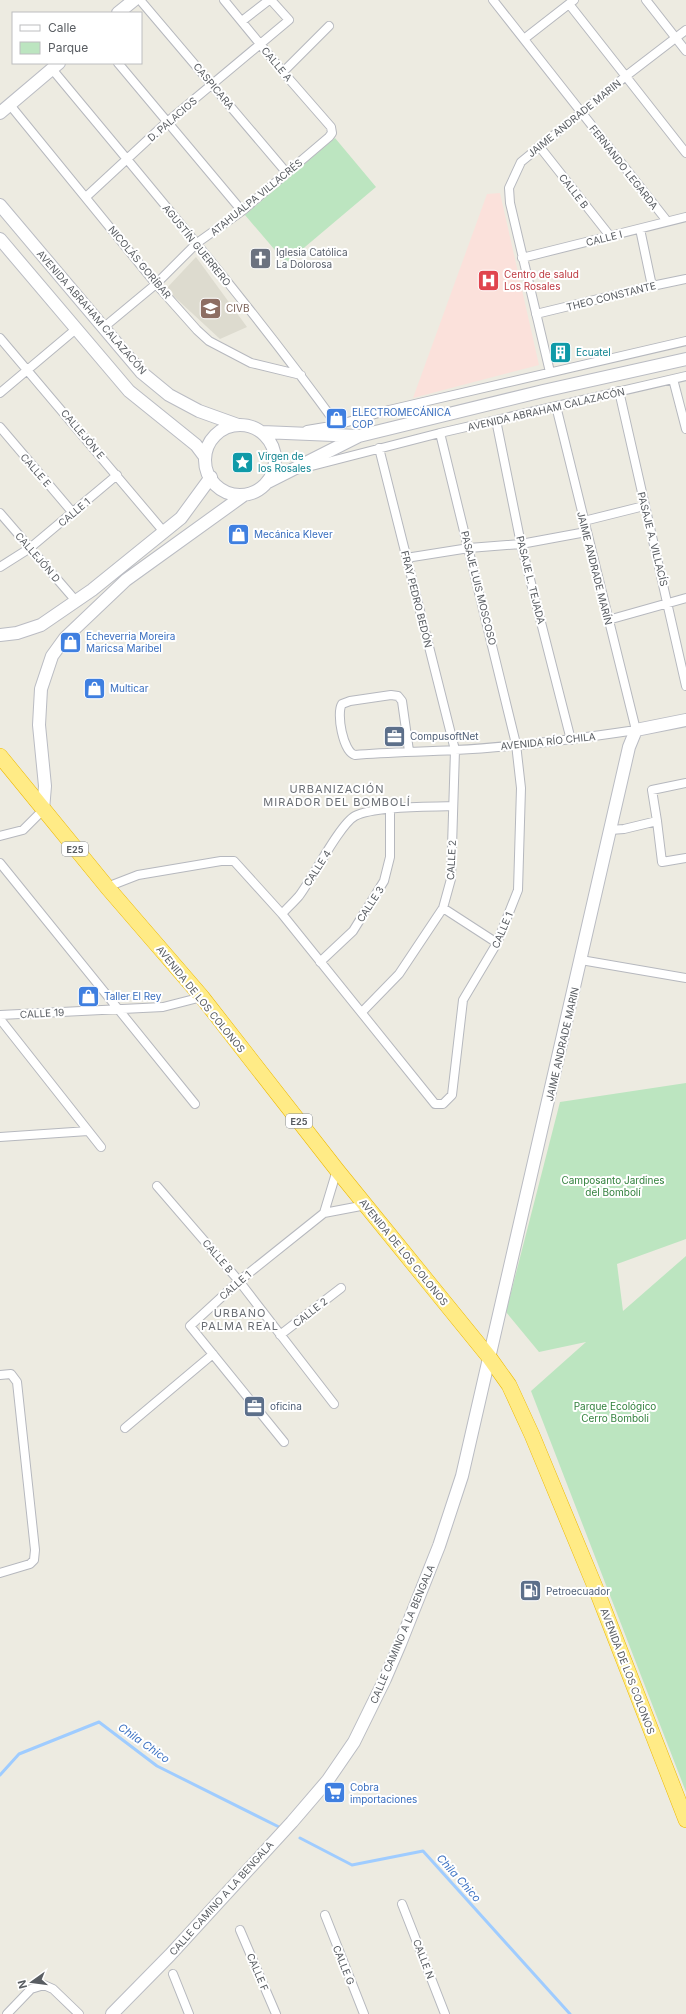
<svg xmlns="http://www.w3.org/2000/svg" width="686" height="2014" viewBox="0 0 686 2014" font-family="Inter,sans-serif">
<rect width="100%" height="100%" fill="#edebe1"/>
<!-- education -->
<path fill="#dddbcf" d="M 196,257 L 247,327 L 220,339 L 166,289 Z"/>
<!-- medical -->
<path fill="#fbe1db" d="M 500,193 L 539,365 L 413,398 L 487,194 Z"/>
<!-- green -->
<path fill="#bce5c0" d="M 335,138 L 376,187 L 286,263 L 245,215 Z
M 686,1083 L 686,1239 L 617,1264 L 623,1311 L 686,1256 L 686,1792 L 531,1391 L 586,1342 L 539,1352 L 506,1312 L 560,1102 Z"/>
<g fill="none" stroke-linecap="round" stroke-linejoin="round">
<!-- stream -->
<path stroke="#9fccff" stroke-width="3" d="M 0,1775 L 19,1754 L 99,1722 L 157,1766 L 281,1828
M 300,1838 L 352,1865 L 423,1851 L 570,2014"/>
<defs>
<path id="street" d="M 140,0 L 286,172
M 493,0 L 667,221
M 646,0 L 686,51
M 569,4 L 686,153
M 242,21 L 269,0
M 524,39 L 574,0
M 118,63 L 242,211
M 52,69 C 149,186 248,302 337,425
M 283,72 L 329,26
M 10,105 L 156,284 L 197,330 L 209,341 L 251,363 L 301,375
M 539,146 L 610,236
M 86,197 L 167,122 L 289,20 L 271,0
M 640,229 L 652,286
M 522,258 L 686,217
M 536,314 L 652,286 L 686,279
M 103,328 L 156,284 L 197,243 L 242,211 L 329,137 L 332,133 L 331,127 L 283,72 L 224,0
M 0,338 L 164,532
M 550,372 L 510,203 L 509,188 L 521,162 L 626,76 L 686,30
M 673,379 L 686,429
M 619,391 L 686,686
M 0,393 L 76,329
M 496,420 L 521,544 L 571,740
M 0,427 L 73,513
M 307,430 L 337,425 L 389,410 L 686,341
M 304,468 L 440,433 L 686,376
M 0,513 L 76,601
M 584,521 L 644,506
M 406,558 L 469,548 L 521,544 L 586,532
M 0,567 L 30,548 L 117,475
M 608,620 L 686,598
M 409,751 L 402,701 L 398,696 L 391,695 L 350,701 L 342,704 C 336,713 343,752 355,755 C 388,752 421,752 455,750 C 515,747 576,739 636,730 L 556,406
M 657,821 L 652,790 L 686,783
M 610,830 L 624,829 L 657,821 L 662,862 L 686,858
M 0,836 L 23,830 L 43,810
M 0,863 L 195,1104
M 107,887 L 138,875 L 221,861 L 234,861 L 282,914 L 435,1104 L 443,1104 L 452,1095 L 463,1000 L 497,943 L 518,890 L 521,788 L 516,744 L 440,433
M 443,908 L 497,943
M 282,914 C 287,908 294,902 299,896 C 312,879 340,824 355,816 C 373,806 431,807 453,806
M 581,960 L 686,978
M 320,962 L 353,931 L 384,881 L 390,857 L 390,809
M 362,1012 L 399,974 L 443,908 L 451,879 L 455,750 L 379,448
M 0,1015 L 163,1007 L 202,997
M 0,1019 L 101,1147
M 0,1137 L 88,1131
M 157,1186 L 239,1281 L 334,1404
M 324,1213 L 366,1205
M 280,1335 L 341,1288
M 0,1375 L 11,1374 L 17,1382 L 35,1550 L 34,1560 L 30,1564 L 0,1573
M 125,1428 L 213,1354
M 284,1442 L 190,1326 L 239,1281 L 324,1213 L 337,1170
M 402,1904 L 445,2014
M 325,1915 L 364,2014
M 240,1930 L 276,2014
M 173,1974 L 189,2014
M 7,2014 L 31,1989 L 44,1985 L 53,1989 L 79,2014"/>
<path id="secondary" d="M 118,13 L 134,0
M 0,113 L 59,63
M 0,205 L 141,372 L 169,395 L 199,411 L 238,425
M 0,239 L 129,391 L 196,445 L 205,457
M205 460a35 35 0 1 1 70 0a35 35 0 1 1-70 0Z
M 262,432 L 358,436
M 268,482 L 359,436 L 543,391 L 686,359
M 0,635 L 17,633 L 41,625 L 92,590 L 181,518 L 211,477
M 43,810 L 45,786 L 39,725 L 41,689 L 52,656 L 65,638 L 126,580 L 244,495
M 112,2014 L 170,1955 L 292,1822 L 328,1780 L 354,1742 L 385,1679 L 400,1644 L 439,1546 L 462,1476 L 629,747 L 636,730 L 686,720"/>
<path id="highway" d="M 0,756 L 107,887 L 202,997 L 337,1170 L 489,1357 L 509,1385 L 532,1435 L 598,1594 L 686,1820"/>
</defs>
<!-- street casing -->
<use href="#street" stroke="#b6b8be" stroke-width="10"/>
<!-- secondary casing -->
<use href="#secondary" stroke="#babcc3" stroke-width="14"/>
<!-- highway casing -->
<use href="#highway" stroke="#eeba00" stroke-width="16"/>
<!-- street -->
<use href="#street" stroke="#fff" stroke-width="8"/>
<!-- secondary -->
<use href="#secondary" stroke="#fff" stroke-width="12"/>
<!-- highway -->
<use href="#highway" stroke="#ffeb86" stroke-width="15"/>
</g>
<!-- icons -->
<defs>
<symbol id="church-square" viewBox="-11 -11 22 22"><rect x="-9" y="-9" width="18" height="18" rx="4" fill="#6b7280" stroke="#fff"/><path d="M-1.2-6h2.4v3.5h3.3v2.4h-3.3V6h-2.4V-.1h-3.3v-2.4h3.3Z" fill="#fff"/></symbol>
<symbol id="hospital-square" viewBox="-11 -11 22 22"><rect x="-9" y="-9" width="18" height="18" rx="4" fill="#e0444e" stroke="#fff"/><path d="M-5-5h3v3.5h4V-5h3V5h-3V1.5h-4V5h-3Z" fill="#fff"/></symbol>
<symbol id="school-square" viewBox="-11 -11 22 22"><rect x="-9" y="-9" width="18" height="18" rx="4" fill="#8d6e63" stroke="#fff"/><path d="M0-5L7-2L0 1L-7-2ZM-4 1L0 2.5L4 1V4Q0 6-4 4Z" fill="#fff"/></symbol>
<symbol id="building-square" viewBox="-11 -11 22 22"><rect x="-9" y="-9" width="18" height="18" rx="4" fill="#0f9aa8" stroke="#fff"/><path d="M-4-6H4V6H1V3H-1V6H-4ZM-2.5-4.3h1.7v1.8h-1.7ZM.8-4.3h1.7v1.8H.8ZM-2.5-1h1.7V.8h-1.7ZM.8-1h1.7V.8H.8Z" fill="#fff"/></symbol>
<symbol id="shop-square" viewBox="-11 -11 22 22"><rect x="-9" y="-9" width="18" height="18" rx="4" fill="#3f7fe0" stroke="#fff"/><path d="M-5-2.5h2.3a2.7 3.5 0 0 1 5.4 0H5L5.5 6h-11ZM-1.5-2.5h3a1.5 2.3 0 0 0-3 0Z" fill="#fff"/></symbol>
<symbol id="sight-square" viewBox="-11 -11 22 22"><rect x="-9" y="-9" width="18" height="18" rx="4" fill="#0f9aa8" stroke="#fff"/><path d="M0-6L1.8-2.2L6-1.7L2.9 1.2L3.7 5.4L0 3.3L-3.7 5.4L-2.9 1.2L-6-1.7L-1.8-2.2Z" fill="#fff"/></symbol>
<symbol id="office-square" viewBox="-11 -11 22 22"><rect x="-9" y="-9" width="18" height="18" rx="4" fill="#5c6f8a" stroke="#fff"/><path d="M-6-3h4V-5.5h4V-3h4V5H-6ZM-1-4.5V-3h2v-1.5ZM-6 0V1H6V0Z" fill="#fff"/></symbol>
<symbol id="fuel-square" viewBox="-11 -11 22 22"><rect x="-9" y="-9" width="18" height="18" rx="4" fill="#5c6f8a" stroke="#fff"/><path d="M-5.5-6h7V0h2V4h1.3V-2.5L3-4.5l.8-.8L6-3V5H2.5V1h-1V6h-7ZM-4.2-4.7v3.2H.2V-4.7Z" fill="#fff"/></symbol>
<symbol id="supermarket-square" viewBox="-11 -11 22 22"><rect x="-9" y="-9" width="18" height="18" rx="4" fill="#3f7fe0" stroke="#fff"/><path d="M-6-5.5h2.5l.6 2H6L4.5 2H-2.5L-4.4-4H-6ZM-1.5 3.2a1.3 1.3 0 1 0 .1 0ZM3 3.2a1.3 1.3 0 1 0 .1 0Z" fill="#fff"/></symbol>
</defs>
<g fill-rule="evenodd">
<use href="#church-square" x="248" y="246" width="25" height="25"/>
<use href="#hospital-square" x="476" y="268" width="25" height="25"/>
<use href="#school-square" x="198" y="296" width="25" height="25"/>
<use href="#building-square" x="548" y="340" width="25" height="25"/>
<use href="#shop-square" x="324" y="406" width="25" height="25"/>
<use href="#sight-square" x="230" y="450" width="25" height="25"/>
<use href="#shop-square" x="226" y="522" width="25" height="25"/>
<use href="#shop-square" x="58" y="630" width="25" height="25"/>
<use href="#shop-square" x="82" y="676" width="25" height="25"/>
<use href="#office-square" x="382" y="724" width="25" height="25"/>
<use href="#shop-square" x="76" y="984" width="25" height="25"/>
<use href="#office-square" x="242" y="1394" width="25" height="25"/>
<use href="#fuel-square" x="518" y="1578" width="25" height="25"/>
<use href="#supermarket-square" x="322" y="1780" width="25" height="25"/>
</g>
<g text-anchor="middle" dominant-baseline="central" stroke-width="4" stroke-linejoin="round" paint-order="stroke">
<!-- shield labels -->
<g fill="#fff" stroke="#8b8e91" stroke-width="1">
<rect x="62" y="842" width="26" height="14" rx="3"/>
<rect x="286" y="1114" width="26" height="14" rx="3"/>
</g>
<g font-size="9" font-weight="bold" fill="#595d62">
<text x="75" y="849">E25</text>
<text x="299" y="1121">E25</text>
</g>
<!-- street labels -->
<g font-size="10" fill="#595d62" stroke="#fff">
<text transform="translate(277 64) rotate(50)">CALLE A</text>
<text transform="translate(214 86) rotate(50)">CASPICARA</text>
<text transform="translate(574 118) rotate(-39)">JAIME ANDRADE MARIN</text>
<text transform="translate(172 119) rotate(-41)">D. PALACIOS</text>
<text transform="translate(624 167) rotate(52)">FERNANDO LEGARDA</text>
<text transform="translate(574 191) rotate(52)">CALLE B</text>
<text transform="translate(256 197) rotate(-39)">ATAHUALPA VILLACRÉS</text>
<text transform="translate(604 238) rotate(-14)">CALLE I</text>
<text transform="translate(197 245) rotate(51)">AGUSTÍN GUERRERO</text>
<text transform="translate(140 262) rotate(50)">NICOLÁS GORÍBAR</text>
<text transform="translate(611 296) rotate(-14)">THEO CONSTANTE</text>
<text transform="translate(92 312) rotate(49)">AVENIDA ABRAHAM CALAZACÓN</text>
<text transform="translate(546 409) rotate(-13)">AVENIDA ABRAHAM CALAZACÓN</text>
<text transform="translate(83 434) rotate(50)">CALLEJÓN E</text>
<text transform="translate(36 470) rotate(49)">CALLE E</text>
<text transform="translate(74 512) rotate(-40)">CALLE 1</text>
<text transform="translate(653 539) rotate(76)">PASAJE A. VILLACÍS</text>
<text transform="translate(38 557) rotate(49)">CALLEJÓN D</text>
<text transform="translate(595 568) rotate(76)">JAIME ANDRADE MARÍN</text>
<text transform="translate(531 580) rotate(76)">PASAJE L. TEJADA</text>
<text transform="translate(479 588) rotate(76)">PASAJE LUIS MOSCOSO</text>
<text transform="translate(417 599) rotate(76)">FRAY PEDRO BEDÓN</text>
<text transform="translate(548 741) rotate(-6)">AVENIDA RÍO CHILA</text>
<text transform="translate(451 860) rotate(-87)">CALLE 2</text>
<text transform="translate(317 868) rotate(-57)">CALLE 4</text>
<text transform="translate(370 904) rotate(-57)">CALLE 3</text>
<text transform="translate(502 930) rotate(-67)">CALLE 1</text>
<text transform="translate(201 999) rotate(51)">AVENIDA DE LOS COLONOS</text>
<text transform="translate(42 1013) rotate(-3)">CALLE 19</text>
<text transform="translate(562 1044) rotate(-77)">JAIME ANDRADE MARIN</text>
<text transform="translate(404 1252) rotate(51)">AVENIDA DE LOS COLONOS</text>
<text transform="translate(218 1256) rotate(49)">CALLE B</text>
<text transform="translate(235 1285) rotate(-41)">CALLE 1</text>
<text transform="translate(310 1312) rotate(-38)">CALLE 2</text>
<text transform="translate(402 1634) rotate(-67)">CALLE CAMINO A LA BENGALA</text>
<text transform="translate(628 1671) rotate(69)">AVENIDA DE LOS COLONOS</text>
<text transform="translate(221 1898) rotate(-48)">CALLE CAMINO A LA BENGALA</text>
<text transform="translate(424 1959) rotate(69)">CALLE N</text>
<text transform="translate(344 1965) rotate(68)">CALLE G</text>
<text transform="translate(258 1972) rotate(67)">CALLE F</text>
</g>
<!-- worship labels -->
<g font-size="10" fill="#5b616d" stroke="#fff" text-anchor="start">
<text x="276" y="252">Iglesia Católica<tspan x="276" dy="12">La Dolorosa</tspan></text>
</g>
<!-- health labels -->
<g font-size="10" fill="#be3a42" stroke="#fff" text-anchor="start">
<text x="504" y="274">Centro de salud<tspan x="504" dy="12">Los Rosales</tspan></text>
</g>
<!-- education labels -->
<g font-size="10" fill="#785e54" stroke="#fff" text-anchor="start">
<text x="226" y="308">CIVB</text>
</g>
<!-- culture labels -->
<g font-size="10" fill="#0d838f" stroke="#fff" text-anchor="start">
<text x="576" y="352">Ecuatel</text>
<text x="258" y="456">Virgen de<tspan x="258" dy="12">los Rosales</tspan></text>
</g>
<!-- shop labels -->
<g font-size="10" fill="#366cbe" stroke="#fff" text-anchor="start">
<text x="352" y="412">ELECTROMECÁNICA<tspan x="352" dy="12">COP</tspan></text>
<text x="254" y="534">Mecánica Klever</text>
<text x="86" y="636">Echeverria Moreira<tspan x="86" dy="12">Maricsa Maribel</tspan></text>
<text x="110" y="688">Multicar</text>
<text x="104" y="996">Taller El Rey</text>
<text x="350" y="1787">Cobra<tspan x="350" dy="12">importaciones</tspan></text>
</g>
<!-- service labels -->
<g font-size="10" fill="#4e5e75" stroke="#fff" text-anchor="start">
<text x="410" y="736">CompusoftNet</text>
<text x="270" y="1406">oficina</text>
<text x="546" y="1591">Petroecuador</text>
</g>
<!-- park labels -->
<g font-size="10" fill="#32813d" stroke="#fff">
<text x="613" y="1180">Camposanto Jardines<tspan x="613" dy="12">del Bombolí</tspan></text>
<text x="615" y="1406">Parque Ecológico<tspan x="615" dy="12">Cerro Bomboli</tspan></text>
</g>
<!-- neighbourhood labels -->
<g font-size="11" letter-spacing="1" fill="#6a6e74" stroke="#fff">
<text x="337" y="789">URBANIZACIÓN<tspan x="337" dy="13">MIRADOR DEL BOMBOLÍ</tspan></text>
<text x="240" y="1313">URBANO<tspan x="240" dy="13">PALMA REAL</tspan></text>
</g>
<!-- water labels -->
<g font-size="11" font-style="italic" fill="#3f74c4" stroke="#fff">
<text transform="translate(144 1743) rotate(35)">Chila Chico</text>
<text transform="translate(459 1878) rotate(48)">Chila Chico</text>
</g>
</g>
<!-- legend -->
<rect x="12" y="12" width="130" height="52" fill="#ffffff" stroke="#bdbec0"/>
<rect x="20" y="25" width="20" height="6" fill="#ffffff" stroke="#bdbec0"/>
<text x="48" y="32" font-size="12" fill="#595d62">Calle</text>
<rect x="20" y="42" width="20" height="12" fill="#bce5c0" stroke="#bdbec0"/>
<text x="48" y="52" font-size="12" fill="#595d62">Parque</text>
<!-- north arrow -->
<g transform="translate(32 1982) rotate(256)" stroke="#ffffff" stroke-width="3" paint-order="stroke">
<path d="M0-3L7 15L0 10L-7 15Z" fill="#595d62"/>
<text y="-6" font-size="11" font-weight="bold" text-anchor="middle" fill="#595d62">N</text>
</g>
</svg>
